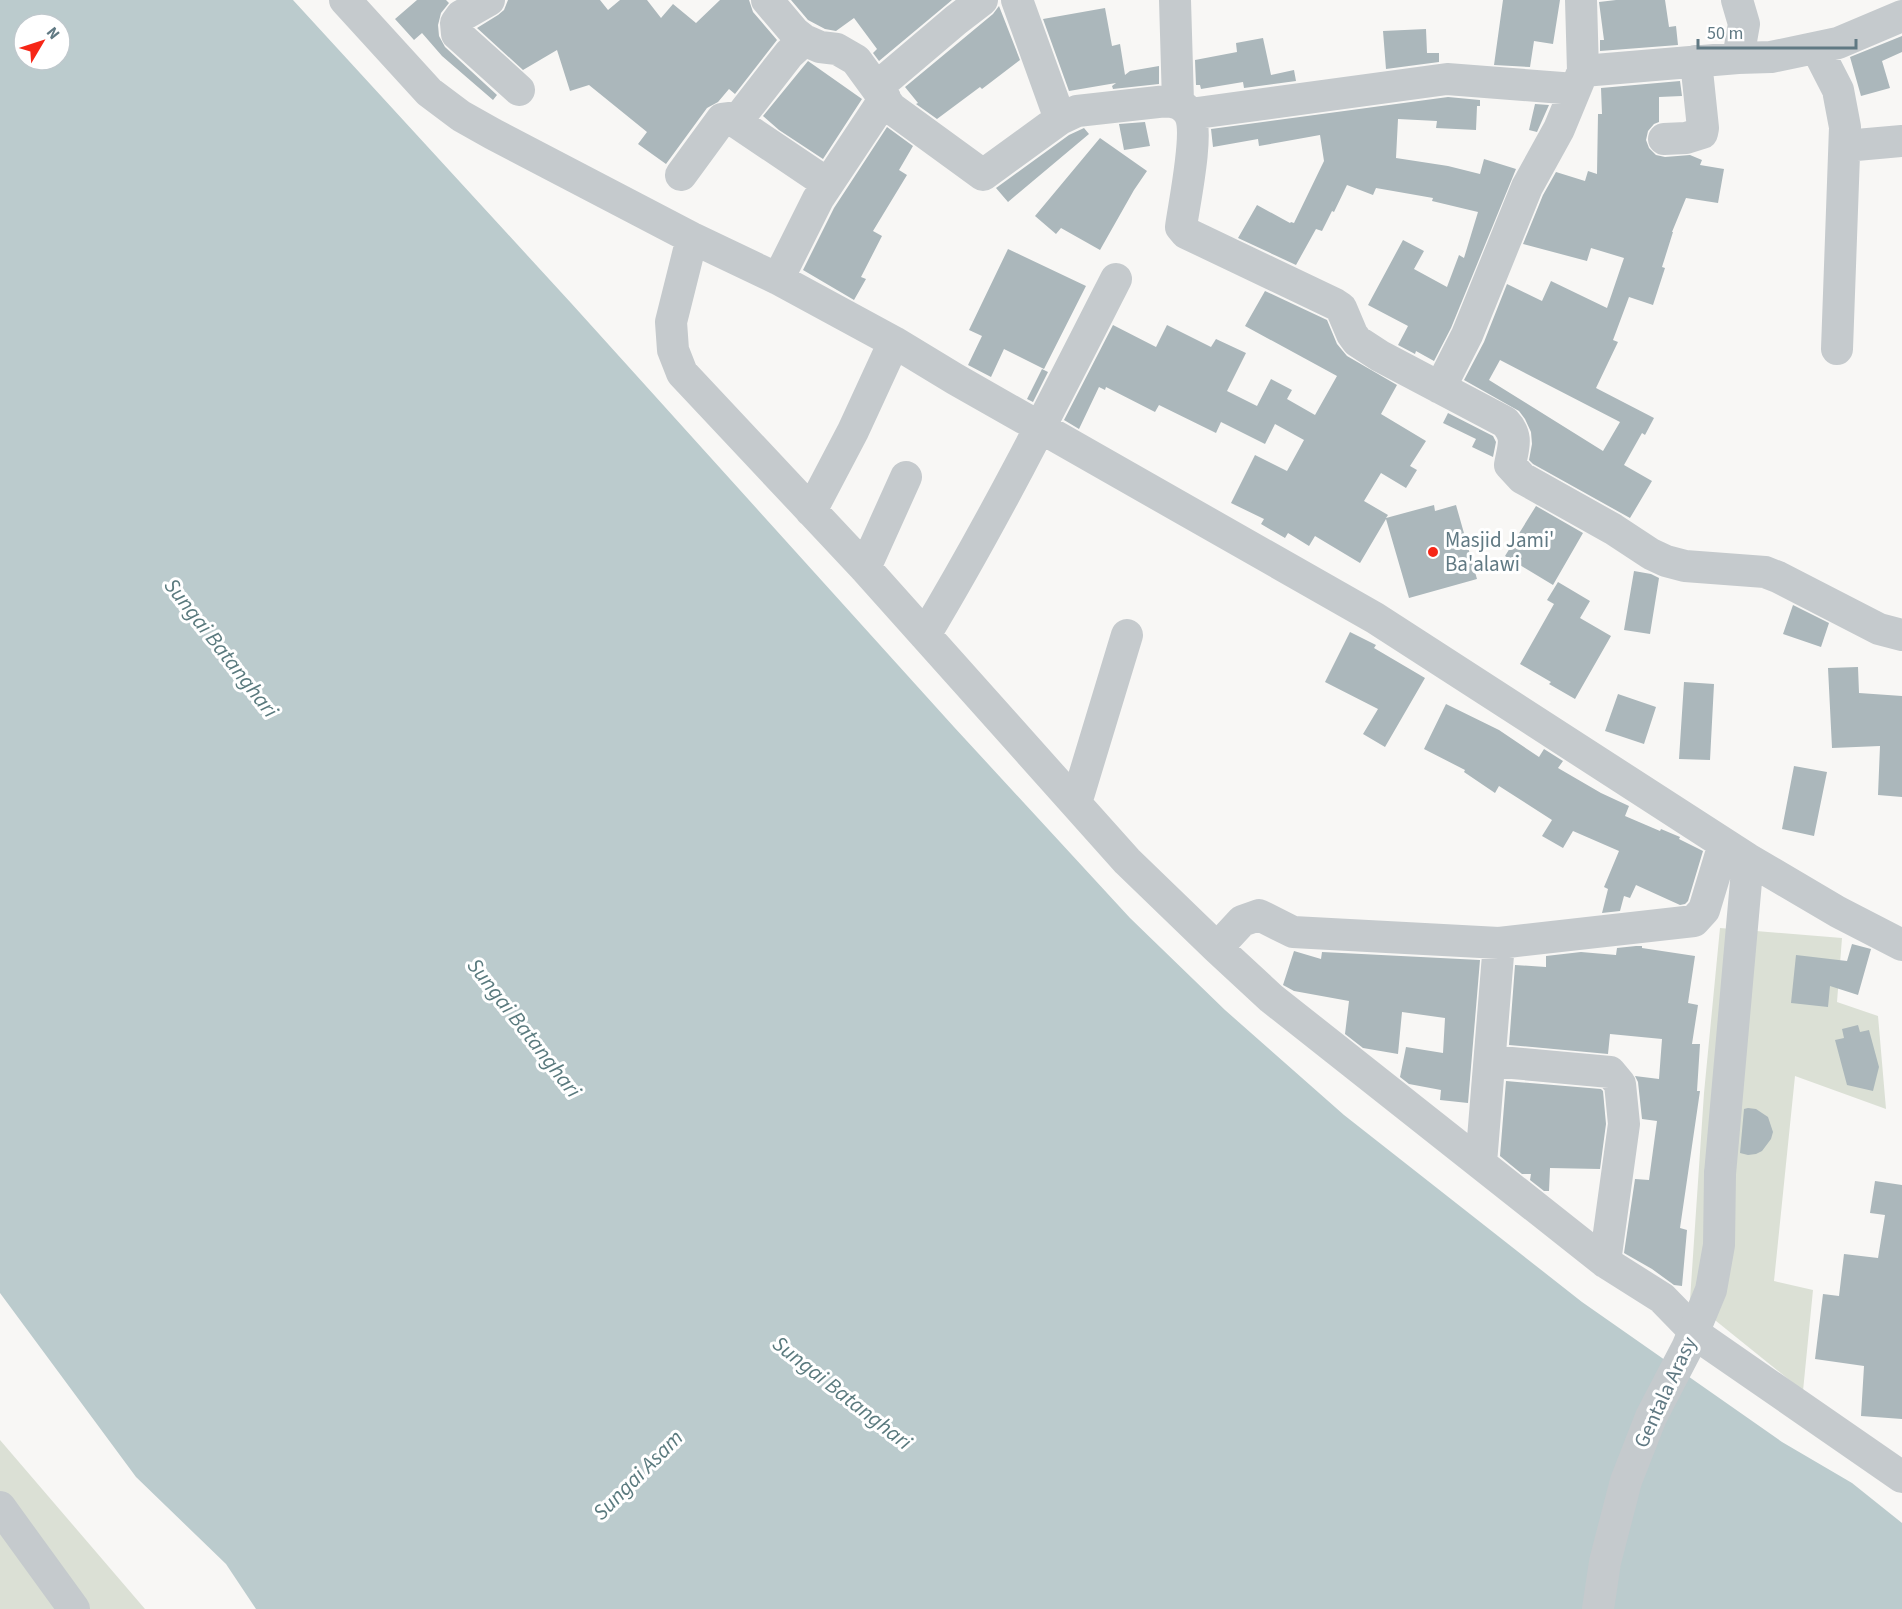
<svg xmlns="http://www.w3.org/2000/svg" width="1902" height="1609" viewBox="0 0 1902 1609" font-family="'Source Sans 3',sans-serif">
<rect width="100%" height="100%" fill="#f8f7f5"/>
<!-- green -->
<path fill="#dbe0d5" d="M 1720,928 L 1842,938 L 1837,1002 L 1878,1016 L 1886,1109 L 1795,1076 L 1774,1281 L 1813,1290 L 1803,1391 L 1690,1300 L 1704,1093 Z
M 0,1440 L 145,1609 L 0,1609 Z"/>
<!-- water -->
<path fill="#bbcbcd" fill-rule="evenodd" d="M 0,0 L 293,0 L 571,303 L 954,727 L 1130,918 L 1225,1010 L 1344,1115 L 1582,1302 L 1782,1442 L 1852,1483 L 1902,1523 L 1902,1609 L 256,1609 L 226,1564 L 136,1477 L 0,1293 ZM 24,24 L 60,24 L 60,60 L 24,60 Z"/>
<!-- building -->
<path fill="#abb7bb" fill-rule="evenodd" d="M 417,0 L 446,0 L 449,3 L 441,13 L 438,25 L 439,36 L 445,47 L 497,95 L 493,100 L 442,56 L 422,33 L 414,40 L 395,19 Z
M 508,0 L 600,0 L 608,10 L 620,0 L 647,0 L 661,18 L 673,4 L 696,23 L 720,0 L 749,0 L 753,12 L 777,40 L 735,94 L 729,89 L 718,102 L 707,108 L 666,164 L 638,144 L 647,132 L 589,85 L 570,91 L 557,50 L 523,70 L 477,28 L 498,15 L 504,10 Z
M 791,0 L 952,0 L 879,61 L 873,53 L 877,49 L 854,18 L 836,31 L 825,29 L 808,20 Z
M 1503,0 L 1560,0 L 1553,44 L 1534,41 L 1530,67 L 1494,65 Z
M 1616,0 L 1665,0 L 1669,27 L 1676,26 L 1678,45 L 1600,51 L 1600,40 L 1604,40 L 1599,2 Z
M 999,6 L 1020,60 L 982,89 L 980,87 L 937,119 L 916,104 L 918,103 L 905,87 L 993,14 Z
M 1105,8 L 1112,46 L 1120,44 L 1125,75 L 1130,71 L 1159,66 L 1159,84 L 1113,89 L 1112,86 L 1116,83 L 1069,91 L 1043,19 Z
M 1426,29 L 1427,53 L 1439,53 L 1439,62 L 1386,69 L 1383,31 Z
M 1902,36 L 1902,52 L 1882,61 L 1890,88 L 1861,96 L 1850,57 Z
M 1263,38 L 1271,75 L 1294,70 L 1296,81 L 1244,88 L 1243,82 L 1201,89 L 1200,85 L 1196,85 L 1195,60 L 1237,52 L 1236,43 Z
M 808,61 L 862,99 L 823,159 L 779,130 L 763,116 Z
M 1680,81 L 1682,96 L 1659,97 L 1659,122 L 1654,124 L 1648,131 L 1646,140 L 1649,148 L 1656,155 L 1665,157 L 1690,155 L 1702,160 L 1700,165 L 1724,169 L 1718,203 L 1686,198 L 1672,232 L 1673,232 L 1662,267 L 1665,268 L 1653,305 L 1629,297 L 1613,340 L 1618,342 L 1596,388 L 1654,418 L 1645,435 L 1642,433 L 1624,465 L 1652,481 L 1630,518 L 1533,464 L 1529,460 L 1532,444 L 1531,432 L 1525,419 L 1519,411 L 1464,380 L 1484,342 L 1507,284 L 1542,301 L 1551,281 L 1607,308 L 1624,258 L 1591,248 L 1587,261 L 1523,244 L 1543,195 L 1556,172 L 1585,181 L 1588,171 L 1597,174 L 1598,114 L 1602,114 L 1601,88 ZM 1500,360 L 1620,422 L 1603,451 L 1489,380 Z
M 1448,97 L 1480,100 L 1480,106 L 1477,106 L 1476,130 L 1436,128 L 1437,121 L 1398,119 L 1396,158 L 1448,166 L 1480,174 L 1484,159 L 1516,169 L 1451,328 L 1434,361 L 1416,351 L 1415,354 L 1398,345 L 1408,326 L 1368,305 L 1403,240 L 1424,251 L 1414,269 L 1447,287 L 1459,255 L 1464,258 L 1478,212 L 1432,201 L 1433,198 L 1376,188 L 1373,195 L 1347,185 L 1334,212 L 1332,211 L 1322,231 L 1316,229 L 1296,265 L 1238,238 L 1257,205 L 1290,223 L 1291,222 L 1294,223 L 1324,161 L 1320,135 L 1259,146 L 1258,139 L 1213,147 L 1211,129 Z
M 1535,104 L 1549,105 L 1537,132 L 1529,130 Z
M 1145,122 L 1150,146 L 1124,150 L 1119,124 Z
M 887,127 L 913,146 L 899,170 L 907,175 L 873,231 L 882,236 L 861,277 L 866,279 L 854,300 L 803,270 L 834,208 Z
M 1084,128 L 1089,134 L 1008,202 L 996,188 L 1069,135 Z
M 1100,138 L 1147,171 L 1134,190 L 1100,250 L 1061,228 L 1056,234 L 1035,216 Z
M 1008,249 L 1086,286 L 1044,369 L 1004,349 L 991,377 L 968,365 L 982,336 L 969,330 Z
M 1265,291 L 1327,320 L 1337,344 L 1347,356 L 1397,385 L 1381,414 L 1426,441 L 1410,466 L 1417,470 L 1406,488 L 1381,473 L 1364,501 L 1388,515 L 1386,518 L 1434,505 L 1435,511 L 1456,505 L 1477,579 L 1409,598 L 1386,519 L 1360,563 L 1315,536 L 1309,546 L 1288,533 L 1285,538 L 1261,524 L 1264,519 L 1231,503 L 1255,455 L 1287,471 L 1304,440 L 1275,424 L 1265,444 L 1221,422 L 1216,433 L 1159,405 L 1155,412 L 1106,387 L 1105,390 L 1099,387 L 1079,429 L 1064,420 L 1113,325 L 1156,347 L 1167,325 L 1211,347 L 1216,339 L 1246,353 L 1227,391 L 1257,406 L 1271,379 L 1292,390 L 1287,399 L 1315,415 L 1337,376 L 1245,326 Z
M 1042,369 L 1048,372 L 1033,402 L 1027,399 Z
M 1448,413 L 1493,436 L 1496,442 L 1493,457 L 1472,447 L 1476,439 L 1443,423 Z
M 1536,506 L 1583,533 L 1553,585 L 1505,556 Z
M 1634,571 L 1651,574 L 1659,578 L 1650,634 L 1624,630 Z
M 1558,582 L 1590,601 L 1580,618 L 1611,636 L 1575,699 L 1549,684 L 1551,682 L 1520,664 L 1554,604 L 1547,600 Z
M 1793,605 L 1829,623 L 1821,647 L 1783,634 Z
M 1350,632 L 1376,645 L 1374,648 L 1425,678 L 1385,747 L 1363,734 L 1378,709 L 1325,682 Z
M 1858,667 L 1859,693 L 1902,696 L 1902,797 L 1878,795 L 1880,746 L 1832,748 L 1828,668 Z
M 1684,682 L 1714,684 L 1710,760 L 1679,759 Z
M 1618,694 L 1656,707 L 1644,744 L 1605,731 Z
M 1446,704 L 1499,730 L 1539,757 L 1544,749 L 1563,761 L 1558,768 L 1601,793 L 1629,806 L 1625,816 L 1660,831 L 1661,829 L 1680,837 L 1679,839 L 1703,851 L 1688,901 L 1685,904 L 1680,905 L 1636,885 L 1630,898 L 1624,896 L 1620,911 L 1602,913 L 1608,889 L 1604,887 L 1619,851 L 1573,831 L 1563,848 L 1542,836 L 1552,820 L 1499,786 L 1495,793 L 1464,772 L 1465,770 L 1424,749 Z
M 1794,766 L 1827,772 L 1814,836 L 1782,829 Z
M 1852,944 L 1871,949 L 1858,995 L 1830,986 L 1828,1007 L 1791,1003 L 1796,955 L 1847,961 Z
M 1636,946 L 1642,946 L 1642,948 L 1695,956 L 1688,1003 L 1698,1005 L 1692,1044 L 1700,1044 L 1697,1091 L 1700,1091 L 1680,1228 L 1687,1230 L 1682,1286 L 1674,1285 L 1652,1269 L 1624,1253 L 1635,1179 L 1649,1180 L 1657,1121 L 1642,1119 L 1638,1082 L 1635,1076 L 1659,1079 L 1662,1039 L 1610,1034 L 1608,1054 L 1509,1045 L 1515,965 L 1546,967 L 1546,956 L 1581,952 L 1616,955 L 1617,948 Z
M 1294,951 L 1321,959 L 1322,952 L 1480,960 L 1468,1103 L 1440,1100 L 1441,1090 L 1409,1084 L 1400,1077 L 1406,1047 L 1443,1053 L 1445,1018 L 1402,1012 L 1398,1054 L 1363,1048 L 1345,1034 L 1349,1001 L 1294,991 L 1283,985 Z
M 1858,1025 L 1860,1032 L 1869,1030 L 1879,1067 L 1873,1091 L 1847,1085 L 1835,1040 L 1844,1038 L 1842,1029 Z
M 1506,1081 L 1601,1089 L 1603,1091 L 1606,1124 L 1600,1169 L 1550,1168 L 1549,1191 L 1544,1191 L 1530,1180 L 1531,1174 L 1522,1174 L 1500,1156 Z
M 1748,1108 L 1756,1109 L 1768,1117 L 1773,1132 L 1771,1139 L 1762,1151 L 1756,1154 L 1748,1155 L 1740,1153 L 1744,1109 Z
M 1875,1181 L 1902,1185 L 1902,1419 L 1861,1416 L 1864,1366 L 1815,1359 L 1823,1294 L 1839,1296 L 1844,1254 L 1878,1258 L 1885,1215 L 1870,1213 Z"/>
<g fill="none" stroke-linecap="round" stroke-linejoin="round">
<!-- minor -->
<path stroke="#c5cacd" stroke-width="32" d="M 345,0 L 429,92 L 461,116 L 493,134 L 692,238 L 778,279 L 894,342 L 955,379 L 1375,618 L 1748,859 L 1838,912 L 1902,945
M 489,0 L 461,16 L 456,23 L 457,34 L 519,90
M 767,0 L 795,33 L 804,40 L 820,47 L 837,49 L 856,60 L 891,108 L 983,175 L 1060,119 L 1017,0
M 1175,0 L 1178,102
M 1737,0 L 1744,24 L 1738,58
M 1817,49 L 1838,90 L 1845,127 L 1837,349
M 1583,71 L 1738,58 L 1771,57 L 1838,43 L 1902,16
M 877,87 L 956,20 L 982,0
M 1190,114 L 1447,79 L 1575,89
M 1060,119 L 1077,111 L 1167,101 C 1176,102 1186,106 1190,115 C 1199,134 1184,204 1181,227 L 1186,233 L 1335,304 L 1341,308 L 1352,334 L 1357,341 L 1380,356 L 1505,422 C 1519,437 1513,447 1510,465 L 1522,478 L 1613,529 L 1651,554 L 1666,561 L 1685,566 L 1765,572 L 1778,577 L 1879,629 L 1902,635
M 736,122 L 789,54 L 804,40
M 1664,139 L 1686,138 L 1702,133 L 1703,128 L 1696,61
M 1845,146 L 1902,141
M 681,175 L 722,119 L 730,118 L 828,184
M 692,238 L 671,322 L 673,350 L 682,373 L 865,568 L 1127,861 L 1217,948 L 1271,998 L 1605,1262 L 1662,1298 L 1701,1338 L 1902,1477
M 778,279 L 818,199 L 885,98
M 1440,388 L 1467,335 L 1527,187 L 1559,129 L 1583,71 L 1581,0
M 811,511 L 853,431 L 894,342
M 865,568 L 906,477
M 925,635 C 994,520 1055,399 1116,279
M 1076,803 L 1127,635
M 1217,948 L 1242,921 L 1259,915 L 1293,932 L 1499,943 L 1694,921 L 1704,910 L 1724,844
M 1490,1061 L 1610,1072 L 1620,1084 L 1624,1124 L 1605,1262
M 1481,1163 L 1499,943
M 1720,1174 L 1748,859
M 0,1507 L 74,1609"/>
<!-- minor-bridge -->
<path stroke="#c5cacd" stroke-width="32" d="M 1598,1609 L 1605,1562 L 1626,1481 L 1651,1417 L 1687,1348 L 1711,1290 L 1719,1245 L 1720,1174"/>
</g>
<!-- markers -->
<circle fill="#f62617" stroke="#fff" stroke-width="2" cx="1433" cy="552" r="6"/>
<g text-anchor="middle" dominant-baseline="central" stroke-width="6" stroke-linejoin="round" paint-order="stroke">
<!-- poi labels -->
<g font-size="21" fill="#607983" stroke="#fff" text-anchor="start">
<text x="1445" y="540">Masjid Jami'<tspan x="1445" dy="24">Ba'alawi</tspan></text>
</g>
<!-- street labels -->
<g font-size="21" fill="#607983" stroke="#fff">
<text transform="translate(1665 1392) rotate(-65)">Gentala Arasy</text>
</g>
<!-- water labels -->
<g font-size="22" font-style="italic" fill="#5a7a7e" stroke="#fff">
<text transform="translate(221 648) rotate(52)">Sungai Batanghari</text>
<text transform="translate(524 1028) rotate(52)">Sungai Batanghari</text>
<text transform="translate(842 1393) rotate(38)">Sungai Batanghari</text>
<text transform="translate(638 1475) rotate(-45)">Sungai Asam</text>
</g>
</g>
<!-- north arrow -->
<g transform="translate(42 42) rotate(51)"><circle r="28" fill="#ffffff" stroke="#bfc9cd" stroke-width="1.5"/>
<path d="M0-4.5L10 22L0 15L-10 22Z" fill="#f62617"/>
<text y="-9" font-size="16" font-weight="bold" text-anchor="middle" fill="#607983">N</text>
</g>
<!-- scale -->
<path d="M1698 39v9h158v-9" fill="none" stroke="#607983" stroke-width="3"/>
<text x="1707" y="39" font-size="18" fill="#607983" stroke="#ffffff" stroke-width="4.5" paint-order="stroke">50 m</text>
</svg>
